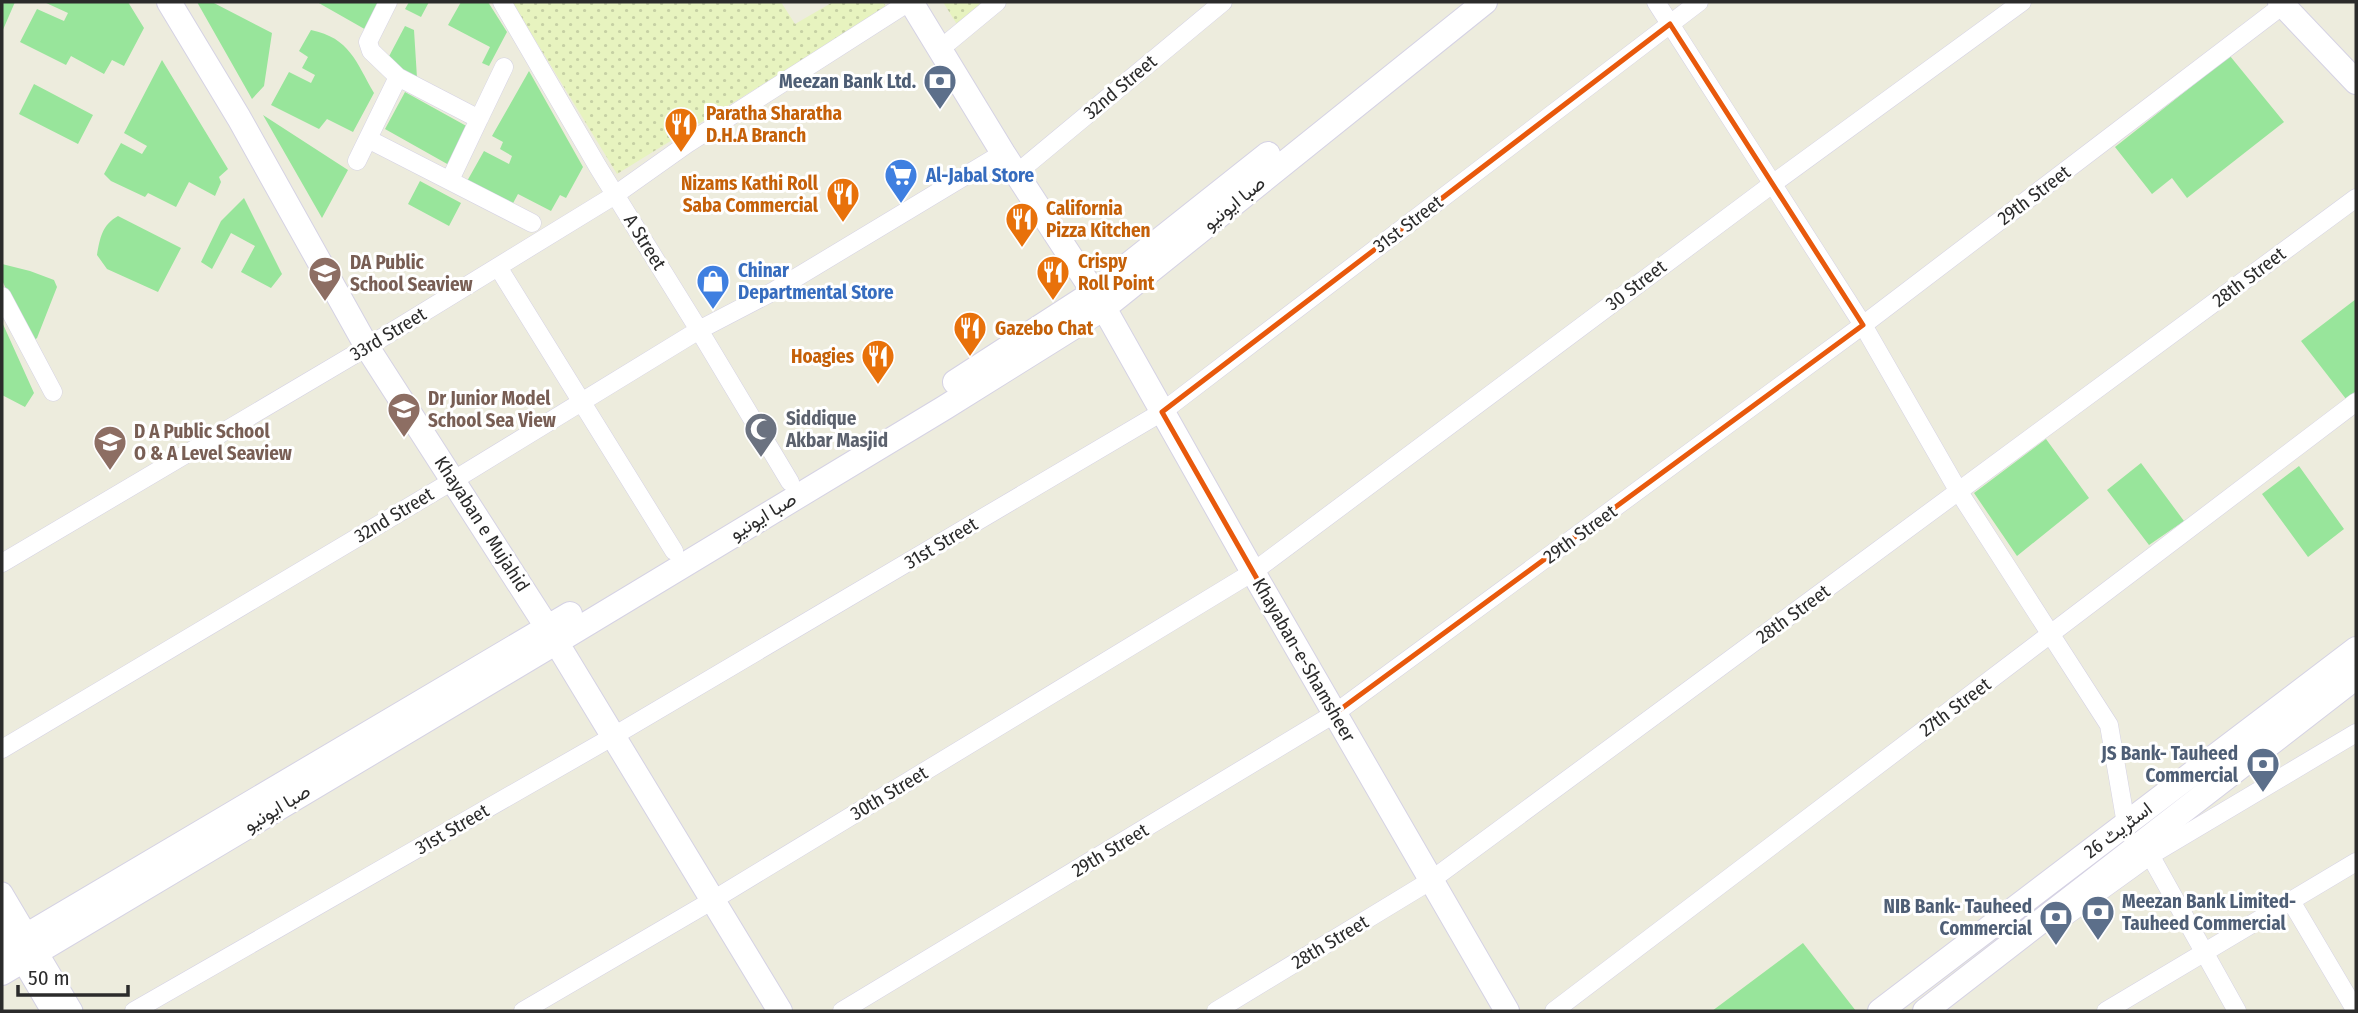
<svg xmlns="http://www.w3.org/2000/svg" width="2358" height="1013" viewBox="0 0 2358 1013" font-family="'Fira Sans Condensed',Vazirmatn,sans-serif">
<defs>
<pattern id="sand-dots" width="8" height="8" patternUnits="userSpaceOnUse" patternTransform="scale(1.75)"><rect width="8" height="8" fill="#e7f3bf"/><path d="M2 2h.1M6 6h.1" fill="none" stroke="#c6d0a4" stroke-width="1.8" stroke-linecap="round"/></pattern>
</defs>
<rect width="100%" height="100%" fill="#edecdd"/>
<!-- grass -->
<path fill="#98e59b" d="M 2,2 L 15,2 L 2,32 Z
M 44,2 L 128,2 L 144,28 L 124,66 L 112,60 L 104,74 L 71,56 L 66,65 L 20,42 L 37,9 L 64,21 L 68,13 Z
M 197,2 L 212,2 L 272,33 L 264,86 L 252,99 Z
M 317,2 L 384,2 L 368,31 Z
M 409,2 L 429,2 L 421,17 L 405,9 Z
M 461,2 L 488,2 L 507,32 L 489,66 L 482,63 L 490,47 L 448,25 Z
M 405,26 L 414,30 L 417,78 L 386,62 Z
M 311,30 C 350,38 356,62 374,93 L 353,132 L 327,119 L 319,129 L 271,105 L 289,72 L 311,83 L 315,75 L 302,68 L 308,57 L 299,51 Z
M 2230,56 L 2284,122 L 2187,198 L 2172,178 L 2152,194 L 2115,147 Z
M 162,60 L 228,169 L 219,177 L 221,182 L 215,196 L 189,182 L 176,207 L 148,193 L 145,197 L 111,181 L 104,174 L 121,143 L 142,154 L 147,146 L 124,133 Z
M 529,71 L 583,167 L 566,198 L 560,195 L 551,211 L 518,194 L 511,207 L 466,183 L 484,151 L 509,164 L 512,156 L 500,149 L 503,142 L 492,136 Z
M 34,84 L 93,115 L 78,144 L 19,114 Z
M 405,92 L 470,128 L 449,165 L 385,129 Z
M 263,115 L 348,170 L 322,218 Z
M 420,181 L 461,203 L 449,226 L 408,204 Z
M 244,198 L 282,274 L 271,288 L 241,272 L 255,246 L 231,233 L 212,269 L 201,262 L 221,221 Z
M 118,216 L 181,248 L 158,292 L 107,269 L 97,255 C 100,238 102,225 118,216 Z
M 2,264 L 30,271 L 54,280 L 57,287 L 37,338 L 33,341 L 28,339 L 2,280 Z
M 2356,299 L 2356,391 L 2346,399 L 2301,341 Z
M 2,322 L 34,393 L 25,407 L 2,395 Z
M 2046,439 L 2089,498 L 2017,556 L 1974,493 Z
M 2141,463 L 2184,521 L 2149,545 L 2107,490 Z
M 2299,466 L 2344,529 L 2308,557 L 2262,494 Z
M 1803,943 L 1856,1011 L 1712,1011 Z"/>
<!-- sand -->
<path fill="url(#sand-dots)" d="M 512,2 L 781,2 L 795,24 L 833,2 L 883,2 L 887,8 L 617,174 Z
M 943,2 L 987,2 L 958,26 Z"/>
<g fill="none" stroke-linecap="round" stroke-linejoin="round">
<defs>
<path id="minor" d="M 502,2 L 598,167 L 699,330 L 790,482
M 1656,2 L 1863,325 L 1959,492 L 2109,725 L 2126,824
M 939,50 L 997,2
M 398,77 L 479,119 L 450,180
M 479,119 L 504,67
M 368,139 L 532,223
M 357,161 L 398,77 L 371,51 L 368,42 L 388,2
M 1017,173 L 1223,2
M 498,267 L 674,551
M 2,296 L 53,392
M 2,563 L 367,347 L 615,195 L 687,144 L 909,2
M 2,749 L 454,480 L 699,330 L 774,291 L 1003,153
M 2145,846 L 2237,1011
M 2291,901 L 2356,1011
M 2058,922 L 2151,855 L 2356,733
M 134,1011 L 612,737 L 1162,412 L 1699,2
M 523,1011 L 713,900 L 1253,572 L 1771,185 L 2022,2
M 842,1011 L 1334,714 L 1863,325 L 2283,5
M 1216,1011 L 1430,881 L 2356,198
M 1554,1011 L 2356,402
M 2106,1011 L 2356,862"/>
<path id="tertiary" d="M 2,893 L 72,1011
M 2,926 L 52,1011"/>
<path id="secondary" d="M 169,2 L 239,118 L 367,347 L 547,627 L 780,1011
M 911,2 L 1003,153 L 1104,308 L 1253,572 L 1507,1011
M 2280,2 L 2356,82
M 955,382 L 1094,292 L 1268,154
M 2,950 L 570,614
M 2,973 L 555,643 L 944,408 L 1104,308 L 1485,2
M 1880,1011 L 2356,649
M 1925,1011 L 2356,677"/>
</defs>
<!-- minor casing -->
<use href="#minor" stroke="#d5d2e4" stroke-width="19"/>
<!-- tertiary casing -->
<use href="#tertiary" stroke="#d5d2e4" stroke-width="23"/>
<!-- secondary casing -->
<use href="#secondary" stroke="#d5d2e4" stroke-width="26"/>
<!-- minor -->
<use href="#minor" stroke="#fff" stroke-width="18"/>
<!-- tertiary -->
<use href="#tertiary" stroke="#fff" stroke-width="21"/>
<!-- secondary -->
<use href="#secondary" stroke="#fff" stroke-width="24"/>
</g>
<!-- marked area -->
<path fill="none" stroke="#e8590c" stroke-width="5" stroke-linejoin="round" d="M 1670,24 L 1863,325 L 1334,714 L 1162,412 Z"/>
<!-- icons -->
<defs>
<symbol id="bank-pin" viewBox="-11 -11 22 30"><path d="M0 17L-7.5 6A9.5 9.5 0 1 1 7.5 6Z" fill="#5c6f8a" stroke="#fff"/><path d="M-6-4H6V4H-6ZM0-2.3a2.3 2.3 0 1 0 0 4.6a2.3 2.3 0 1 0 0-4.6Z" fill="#fff"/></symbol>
<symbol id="restaurant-pin" viewBox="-11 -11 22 30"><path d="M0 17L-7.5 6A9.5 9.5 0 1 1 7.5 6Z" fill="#e8710a" stroke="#fff"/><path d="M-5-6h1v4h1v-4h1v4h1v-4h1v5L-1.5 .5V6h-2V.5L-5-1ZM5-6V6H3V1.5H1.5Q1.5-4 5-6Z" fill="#fff"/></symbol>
<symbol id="supermarket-pin" viewBox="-11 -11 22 30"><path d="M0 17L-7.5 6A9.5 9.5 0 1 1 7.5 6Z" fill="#3f7fe0" stroke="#fff"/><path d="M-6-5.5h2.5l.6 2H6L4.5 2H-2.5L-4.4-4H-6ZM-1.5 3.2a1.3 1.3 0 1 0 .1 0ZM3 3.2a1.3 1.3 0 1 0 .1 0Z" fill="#fff"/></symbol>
<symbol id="school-pin" viewBox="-11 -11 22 30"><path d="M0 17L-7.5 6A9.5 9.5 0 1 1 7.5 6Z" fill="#8d6e63" stroke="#fff"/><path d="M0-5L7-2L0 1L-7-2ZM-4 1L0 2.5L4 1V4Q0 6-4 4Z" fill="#fff"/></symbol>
<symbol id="shop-pin" viewBox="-11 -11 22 30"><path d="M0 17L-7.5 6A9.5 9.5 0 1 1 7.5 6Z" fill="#3f7fe0" stroke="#fff"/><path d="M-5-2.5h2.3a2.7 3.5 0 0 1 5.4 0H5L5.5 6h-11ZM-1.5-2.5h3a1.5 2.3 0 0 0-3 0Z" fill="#fff"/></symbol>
<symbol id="mosque-pin" viewBox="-11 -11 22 30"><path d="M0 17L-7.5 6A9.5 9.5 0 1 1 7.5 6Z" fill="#6b7280" stroke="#fff"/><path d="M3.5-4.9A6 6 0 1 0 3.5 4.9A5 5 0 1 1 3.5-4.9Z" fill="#fff"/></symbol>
</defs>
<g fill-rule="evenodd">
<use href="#bank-pin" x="921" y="62" width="38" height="52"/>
<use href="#restaurant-pin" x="662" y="105" width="38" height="52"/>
<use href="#supermarket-pin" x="882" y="156" width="38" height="52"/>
<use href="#restaurant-pin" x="824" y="175" width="38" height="52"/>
<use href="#restaurant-pin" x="1003" y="200" width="38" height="52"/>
<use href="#restaurant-pin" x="1034" y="253" width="38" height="52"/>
<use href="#school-pin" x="306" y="254" width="38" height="52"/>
<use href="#shop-pin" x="694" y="262" width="38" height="52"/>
<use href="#restaurant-pin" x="951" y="309" width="38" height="52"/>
<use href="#restaurant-pin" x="859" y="337" width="38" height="52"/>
<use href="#school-pin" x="385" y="390" width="38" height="52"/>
<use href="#mosque-pin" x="742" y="410" width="38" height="52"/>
<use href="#school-pin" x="91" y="423" width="38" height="52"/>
<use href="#bank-pin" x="2244" y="745" width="38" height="52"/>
<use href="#bank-pin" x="2079" y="893" width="38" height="52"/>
<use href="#bank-pin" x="2037" y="898" width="38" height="52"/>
</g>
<g text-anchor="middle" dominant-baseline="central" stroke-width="6" stroke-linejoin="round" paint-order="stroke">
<!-- service labels -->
<g font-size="19" font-weight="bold" fill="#4e5e75" stroke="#fff" text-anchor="end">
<text x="916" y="81">Meezan Bank Ltd.</text>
<text x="2238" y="753">JS Bank- Tauheed<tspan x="2238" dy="22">Commercial</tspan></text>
<text x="2122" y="901" text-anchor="start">Meezan Bank Limited-<tspan x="2122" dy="22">Tauheed Commercial</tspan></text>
<text x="2032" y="906">NIB Bank- Tauheed<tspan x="2032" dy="22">Commercial</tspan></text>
</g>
<!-- street labels -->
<g font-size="19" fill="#2b2b2b" stroke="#fff">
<text transform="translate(1120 87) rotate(-40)">32nd Street</text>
<text transform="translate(2034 195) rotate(-37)">29th Street</text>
<text transform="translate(1234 203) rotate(-39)">صبا ایونیو</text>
<text transform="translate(1408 224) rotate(-37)">31st Street</text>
<text transform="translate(645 242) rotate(58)">A Street</text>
<text transform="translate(2249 277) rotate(-37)">28th Street</text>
<text transform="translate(1636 285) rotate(-37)">30 Street</text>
<text transform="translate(388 334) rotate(-31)">33rd Street</text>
<text transform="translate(394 515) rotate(-31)">32nd Street</text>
<text transform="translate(763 516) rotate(-31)">صبا ایونیو</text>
<text transform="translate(482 524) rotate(57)">Khayaban e Mujahid</text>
<text transform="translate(1580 534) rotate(-36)">29th Street</text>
<text transform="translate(941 543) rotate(-31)">31st Street</text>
<text transform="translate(1793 614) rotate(-36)">28th Street</text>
<text transform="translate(1304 660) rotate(60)">Khayaban-e-Shamsheer</text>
<text transform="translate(1955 707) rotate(-37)">27th Street</text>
<text transform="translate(889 793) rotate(-31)">30th Street</text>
<text transform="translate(277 808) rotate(-31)">صبا ایونیو</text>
<text transform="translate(452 829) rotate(-30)">31st Street</text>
<text transform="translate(2118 830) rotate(-37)">اسٹریٹ 26</text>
<text transform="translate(1110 850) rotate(-31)">29th Street</text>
<text transform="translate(1330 942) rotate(-31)">28th Street</text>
</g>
<!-- food labels -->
<g font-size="19" font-weight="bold" fill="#c56008" stroke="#fff" text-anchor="start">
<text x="706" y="113">Paratha Sharatha<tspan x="706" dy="22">D.H.A Branch</tspan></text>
<text x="818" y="183" text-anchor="end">Nizams Kathi Roll<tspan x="818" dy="22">Saba Commercial</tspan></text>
<text x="1046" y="208">California<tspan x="1046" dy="22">Pizza Kitchen</tspan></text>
<text x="1078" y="261">Crispy<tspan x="1078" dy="22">Roll Point</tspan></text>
<text x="995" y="328">Gazebo Chat</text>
<text x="854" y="356" text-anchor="end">Hoagies</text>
</g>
<!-- shop labels -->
<g font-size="19" font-weight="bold" fill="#366cbe" stroke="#fff" text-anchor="start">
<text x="926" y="175">Al-Jabal Store</text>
<text x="738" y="270">Chinar<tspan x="738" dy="22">Departmental Store</tspan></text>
</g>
<!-- education labels -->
<g font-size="19" font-weight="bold" fill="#785e54" stroke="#fff" text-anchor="start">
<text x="350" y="262">DA Public<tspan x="350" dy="22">School Seaview</tspan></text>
<text x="428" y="398">Dr Junior Model<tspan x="428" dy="22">School Sea View</tspan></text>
<text x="134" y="431">D A Public School<tspan x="134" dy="22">O &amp; A Level Seaview</tspan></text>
</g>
<!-- worship labels -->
<g font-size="19" font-weight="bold" fill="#5b616d" stroke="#fff" text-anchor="start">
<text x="786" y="418">Siddique<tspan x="786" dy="22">Akbar Masjid</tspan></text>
</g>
</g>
<!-- border -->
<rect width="2358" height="1013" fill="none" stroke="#2b2b2b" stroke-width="7"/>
<!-- scale -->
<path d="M18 985v10h110v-10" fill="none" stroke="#2b2b2b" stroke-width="3.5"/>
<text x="28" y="985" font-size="21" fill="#2b2b2b" stroke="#ffffff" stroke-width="5" paint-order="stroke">50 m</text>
</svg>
